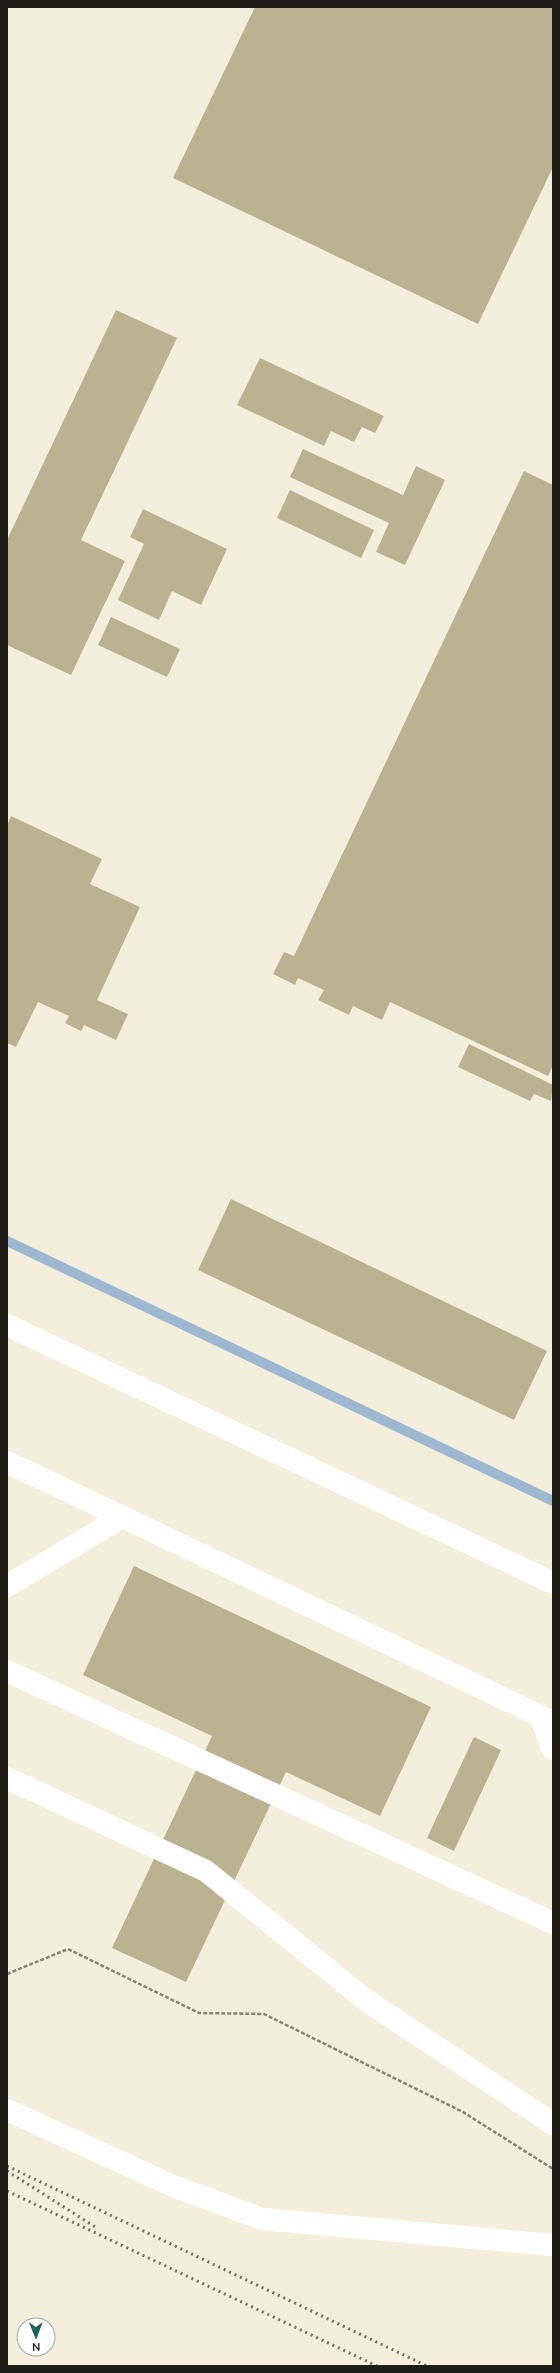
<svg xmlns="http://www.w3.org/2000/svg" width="560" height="2373" viewBox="0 0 560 2373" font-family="'Nunito Sans',sans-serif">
<rect width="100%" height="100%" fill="#f4efdc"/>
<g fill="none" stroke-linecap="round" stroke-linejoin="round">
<!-- stream -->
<path stroke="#9eb8d2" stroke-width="10" d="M 7,1241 L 553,1501"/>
</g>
<!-- building -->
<path fill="#bbb291" d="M 255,7 L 553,7 L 553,167 L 478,324 L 173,178 Z
M 116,310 L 177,338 L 81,540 L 125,561 L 71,675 L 7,645 L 7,540 Z
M 260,358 L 384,416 L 375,433 L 362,427 L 354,442 L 331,431 L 324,446 L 237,405 Z
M 303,449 L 403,495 L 416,466 L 445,480 L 405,565 L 376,552 L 389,523 L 290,477 Z
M 524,471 L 553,485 L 553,1065 L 548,1076 L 390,1002 L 382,1020 L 353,1006 L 349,1015 L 318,1000 L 324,990 L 298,978 L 295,985 L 273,974 L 284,952 L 294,956 Z
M 290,490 L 374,530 L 361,558 L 277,518 Z
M 143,509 L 227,549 L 201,605 L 172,591 L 159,620 L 118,600 L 144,544 L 130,537 Z
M 111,617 L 180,649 L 167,677 L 98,645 Z
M 11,816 L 102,859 L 90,884 L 140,907 L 97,1000 L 128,1014 L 116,1040 L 84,1025 L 81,1031 L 65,1023 L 69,1016 L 38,1002 L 16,1047 L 7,1043 L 7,826 Z
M 469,1044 L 553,1085 L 551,1101 L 534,1094 L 530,1101 L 458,1067 Z
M 231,1199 L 547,1351 L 514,1420 L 198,1270 Z
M 134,1566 L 431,1707 L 380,1816 L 286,1772 L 186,1982 L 112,1948 L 212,1736 L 83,1675 Z
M 474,1737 L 501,1750 L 454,1851 L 427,1838 Z"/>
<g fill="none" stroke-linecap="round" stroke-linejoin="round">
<!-- path -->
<path stroke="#888578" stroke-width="2.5" stroke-dasharray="4 2" stroke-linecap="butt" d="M 7,1974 L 68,1949 L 199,2013 L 264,2014 L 463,2112 L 553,2169"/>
<!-- minor -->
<path stroke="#fff" stroke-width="22" d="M 7,1325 L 553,1583
M 7,1462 L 553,1722
M 7,1586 L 122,1517
M 7,1671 L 553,1923
M 540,1716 L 553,1749
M 7,1778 L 206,1871 L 367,2001 L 553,2124
M 7,2110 L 173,2186 L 262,2219 L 553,2245"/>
<!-- rail -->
<path stroke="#757165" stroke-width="3" stroke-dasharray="2 4" stroke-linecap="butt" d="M 7,2166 L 427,2366
M 7,2171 L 97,2228
M 7,2191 L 377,2366"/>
</g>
<!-- border -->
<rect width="560" height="2373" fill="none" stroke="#1f1d16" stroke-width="16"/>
<!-- north arrow -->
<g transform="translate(36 2337) rotate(179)"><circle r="19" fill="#ffffff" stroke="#a5a5a2"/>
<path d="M0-3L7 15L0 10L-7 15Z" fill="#1e6456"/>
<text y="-6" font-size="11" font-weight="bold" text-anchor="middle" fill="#1f1d16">N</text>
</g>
</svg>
